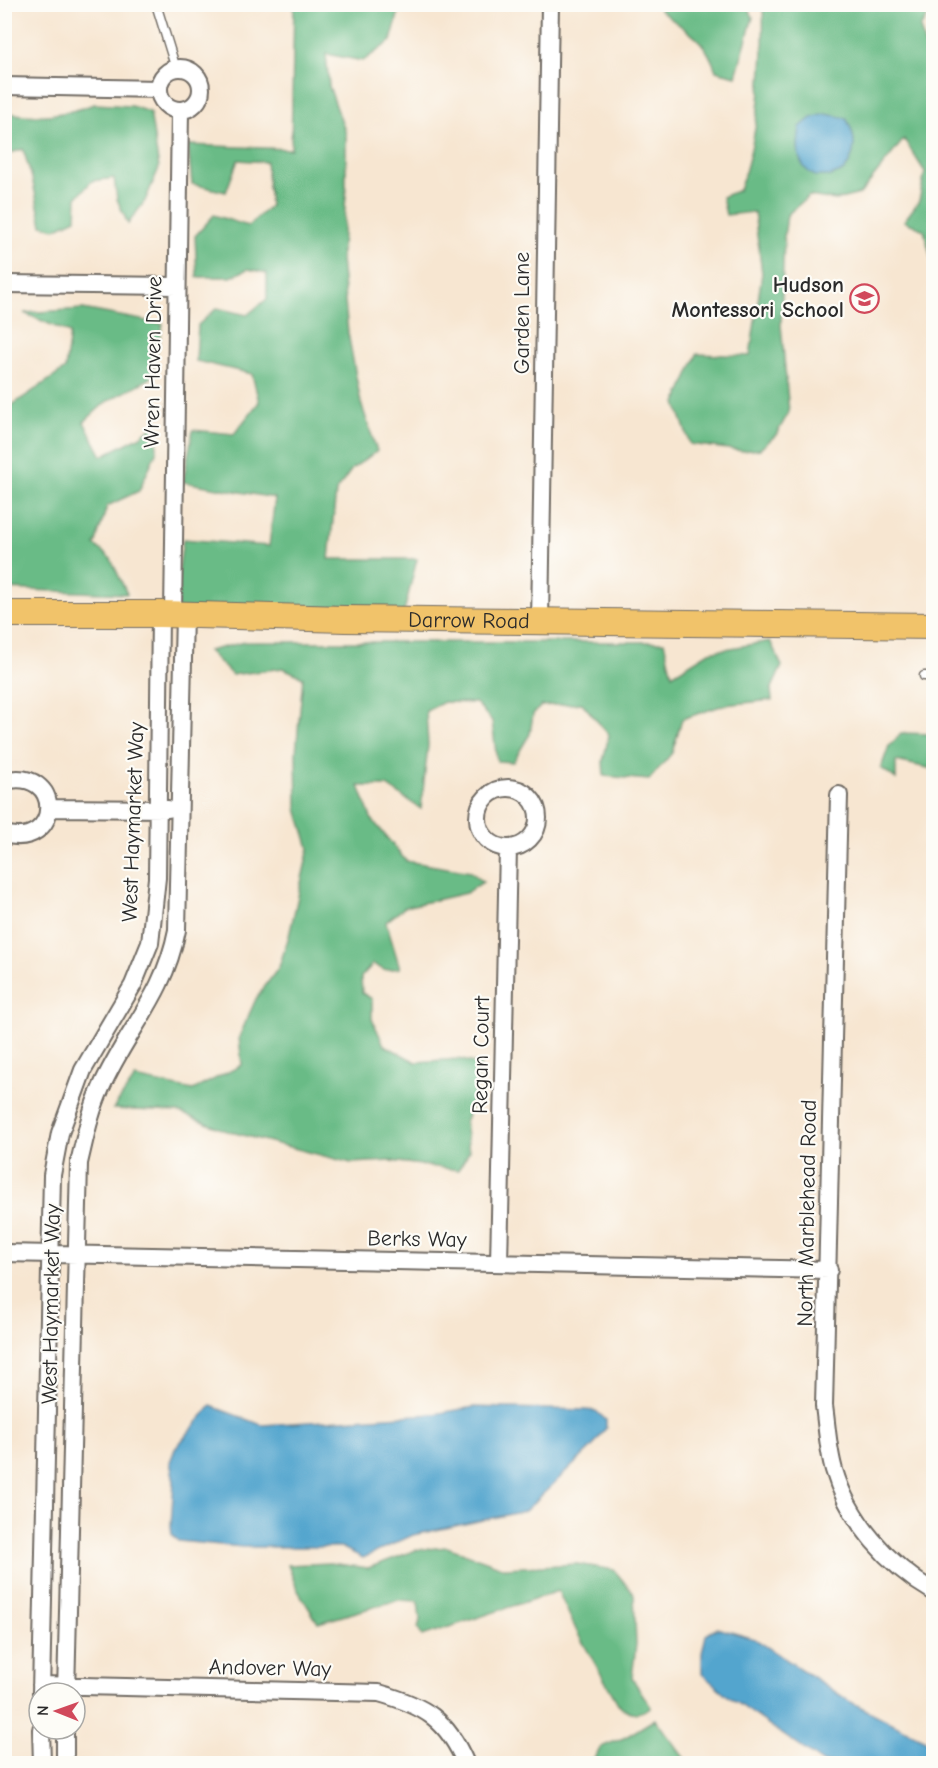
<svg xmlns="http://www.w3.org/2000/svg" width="938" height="1768" viewBox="0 0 938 1768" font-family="'Comic Neue',sans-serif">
<rect width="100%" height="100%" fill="#fdfcf7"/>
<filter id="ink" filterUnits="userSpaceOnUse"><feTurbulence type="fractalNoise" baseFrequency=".0167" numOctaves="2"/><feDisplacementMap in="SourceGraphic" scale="12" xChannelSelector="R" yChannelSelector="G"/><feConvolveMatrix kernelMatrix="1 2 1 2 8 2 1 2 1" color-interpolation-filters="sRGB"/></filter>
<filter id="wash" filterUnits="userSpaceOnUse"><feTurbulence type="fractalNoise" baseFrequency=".008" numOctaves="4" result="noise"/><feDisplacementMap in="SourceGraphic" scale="24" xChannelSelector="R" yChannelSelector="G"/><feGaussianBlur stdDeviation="1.35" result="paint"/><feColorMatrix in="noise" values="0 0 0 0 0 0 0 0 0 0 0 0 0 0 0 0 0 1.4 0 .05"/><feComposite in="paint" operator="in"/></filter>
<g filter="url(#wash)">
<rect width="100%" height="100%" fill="#f7e6d1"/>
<!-- forest -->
<path fill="#69bb86" stroke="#4a7358" stroke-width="1.5" d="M 294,5 L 396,5 L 399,11 L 391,41 L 363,61 L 326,54 L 329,86 L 346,134 L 346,195 L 341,259 L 348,333 L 361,403 L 377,451 L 352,469 L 336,491 L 329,559 L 417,559 L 402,620 L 173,614 L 183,539 L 269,546 L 275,498 L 183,482 L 193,430 L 234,434 L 259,402 L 252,374 L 196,361 L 198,325 L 217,308 L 247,315 L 267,299 L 267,273 L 248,269 L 231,277 L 197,277 L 195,236 L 214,215 L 248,226 L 270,206 L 266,162 L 238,160 L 226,192 L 192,184 L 188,145 L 291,149 Z
M 661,5 L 747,5 L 753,17 L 736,76 L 716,71 C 704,35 687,33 660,10 Z
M 763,5 L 933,5 L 933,9 L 920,28 L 933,76 L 933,266 L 924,230 L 904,221 L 919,201 L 925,172 L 904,139 L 860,194 L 836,200 L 809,196 L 787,215 L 784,238 L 781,325 L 789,412 L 776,435 L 760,449 L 743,451 L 690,444 L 676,403 L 697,354 L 750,356 L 762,273 L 754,212 L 726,215 L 722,197 L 739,190 C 759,137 765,61 763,5 Z
M 94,104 L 131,106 L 150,112 L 159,168 L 145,201 L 128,224 L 117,199 L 114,178 L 92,181 L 77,197 L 76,219 L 55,229 L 42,225 L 32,178 L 23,149 L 5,155 L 5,112 C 34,119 66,115 94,104 Z
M 83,309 L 163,324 L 151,378 L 106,402 L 84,422 L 102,456 L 139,437 L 156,424 L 157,450 L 139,491 L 107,506 L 95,545 L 111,559 L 127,594 L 5,589 L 5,410 L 65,369 L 70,333 L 24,313 Z
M 770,641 L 782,666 L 771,690 L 772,700 L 724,705 L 682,719 L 672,753 L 649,780 L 604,776 L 603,761 L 609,735 L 582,703 L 541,706 L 533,714 L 530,734 L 513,762 L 497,761 L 492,721 L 476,703 L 444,702 L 426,711 L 428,745 L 421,809 L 387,786 L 359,786 L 371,818 L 406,861 L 471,872 L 483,882 L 466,893 L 405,907 L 386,922 L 400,968 L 384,970 L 373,964 L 361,977 L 362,993 L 372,999 L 372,1019 L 384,1045 L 416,1062 L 459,1059 L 481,1065 L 472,1105 L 465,1122 L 469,1152 L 458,1170 L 391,1161 L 351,1163 L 227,1131 L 178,1112 L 113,1109 L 135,1078 L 193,1090 L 242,1065 L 239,1037 L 256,999 L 279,967 L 289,936 L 309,848 L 297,809 L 296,753 L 303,677 L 283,668 L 232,675 L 208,651 L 245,642 L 664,642 L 672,675 L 709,652 Z
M 902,733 L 933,734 L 933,769 L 896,761 L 896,779 L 881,768 L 889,746 Z
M 447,1547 L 505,1568 L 577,1564 L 614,1570 L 634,1594 L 636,1644 L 632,1678 L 651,1707 C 639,1715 633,1714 620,1707 L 578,1634 L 558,1591 L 422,1636 L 418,1628 L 420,1620 L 418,1601 L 398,1600 L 318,1623 L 297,1589 L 288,1565 L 330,1563 L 368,1568 L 416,1550 Z
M 655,1719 L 688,1763 L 591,1763 L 601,1747 L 626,1737 Z"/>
<!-- water -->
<path fill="#53a5ce" stroke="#3f687c" stroke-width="1.5" d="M 826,114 L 846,118 C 857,137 857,153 844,171 L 830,176 L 815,176 C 795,166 797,146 800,127 L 811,118 Z
M 211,1406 L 262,1425 L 434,1414 L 474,1407 L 585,1410 L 596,1411 L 606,1420 L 606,1428 L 592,1447 L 525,1511 L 413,1535 L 363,1558 L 341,1547 L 243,1547 L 178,1541 L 172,1535 L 171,1525 L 174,1481 L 170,1462 L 175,1449 Z
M 717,1628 L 755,1639 L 849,1701 L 933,1744 L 933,1763 L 824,1763 L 729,1697 L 702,1674 L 702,1653 L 706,1635 Z"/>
</g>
<g filter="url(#ink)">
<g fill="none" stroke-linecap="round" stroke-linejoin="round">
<defs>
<path id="lane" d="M 156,4 L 176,69
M 924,676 L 934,676"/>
<path id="street" d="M159 89a21 21 0 1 1 42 0a21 21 0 1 1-42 0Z
M 4,86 L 159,89
M 4,284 L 177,286
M 173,614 L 180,110
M 540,622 L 550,4
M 4,781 C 64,766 62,850 4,834
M478 818a30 30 0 1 1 60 0a30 30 0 1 1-60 0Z
M 839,795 L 824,1406 C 827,1427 828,1450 834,1470 C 849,1521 888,1565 934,1592
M 49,808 L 168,809
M 4,1253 L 829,1270
M 499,1263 L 508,848
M 41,1685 L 379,1693 C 425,1706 447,1719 466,1764
M 41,1693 L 52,1175 L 60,1133 L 83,1070 L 133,985 L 150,943 L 157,878 L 160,614
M 66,1693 L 79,1163 C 85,1138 90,1112 101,1088 C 127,1029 164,997 177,930 L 184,614
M 41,1729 L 42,1764
M 65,1729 L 65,1764"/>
<g id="primary">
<path id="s1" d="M 4,614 L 160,614 L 345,619 L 934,626"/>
</g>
</defs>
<!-- lane casing -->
<use href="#lane" stroke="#726c65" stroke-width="11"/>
<!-- street casing -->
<use href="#street" stroke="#726c65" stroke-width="20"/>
<!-- primary casing -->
<use href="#primary" stroke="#726c65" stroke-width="28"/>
<!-- lane -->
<use href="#lane" stroke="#fff" stroke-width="8"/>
<!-- street -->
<use href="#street" stroke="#fff" stroke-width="16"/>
<!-- primary -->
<use href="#primary" stroke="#f1c36a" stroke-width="26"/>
</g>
</g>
<!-- icons -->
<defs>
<symbol id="school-ring" viewBox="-11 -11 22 22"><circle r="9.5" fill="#fdfcf7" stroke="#d1495b" stroke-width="1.5"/><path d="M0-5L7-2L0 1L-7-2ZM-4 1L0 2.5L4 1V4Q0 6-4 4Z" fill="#d1495b"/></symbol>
</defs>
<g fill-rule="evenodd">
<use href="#school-ring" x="848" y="282" width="33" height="33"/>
</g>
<g text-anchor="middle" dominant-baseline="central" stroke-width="4.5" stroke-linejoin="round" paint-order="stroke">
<!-- poi labels -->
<g font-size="22" font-weight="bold" fill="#2b2b2b" stroke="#fdfcf7" text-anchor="end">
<text x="844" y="285">Hudson<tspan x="844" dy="25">Montessori School</tspan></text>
</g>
<!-- street labels -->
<g font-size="22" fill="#2b2b2b" stroke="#fdfcf7">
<text transform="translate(522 313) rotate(-90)">Garden Lane</text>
<text transform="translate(153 362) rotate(-89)">Wren Haven Drive</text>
<text stroke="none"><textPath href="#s1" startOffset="465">Darrow Road</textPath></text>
<text transform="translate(133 822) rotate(-88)">West Haymarket Way</text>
<text transform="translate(481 1055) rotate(-89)">Regan Court</text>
<text transform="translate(807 1213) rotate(-89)">North Marblehead Road</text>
<text transform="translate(417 1239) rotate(1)">Berks Way</text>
<text transform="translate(51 1304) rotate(-89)">West Haymarket Way</text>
<text transform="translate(270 1668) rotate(1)">Andover Way</text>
</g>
</g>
<!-- margin -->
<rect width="938" height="1768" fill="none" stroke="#fdfcf7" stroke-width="24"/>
<!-- north arrow -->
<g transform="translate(57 1711) rotate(271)"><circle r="28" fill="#fdfcf7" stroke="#a9a8a5" stroke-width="1.5"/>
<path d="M0-4.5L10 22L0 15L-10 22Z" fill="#d1495b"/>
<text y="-9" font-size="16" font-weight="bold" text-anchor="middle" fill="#2b2b2b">N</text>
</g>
</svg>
